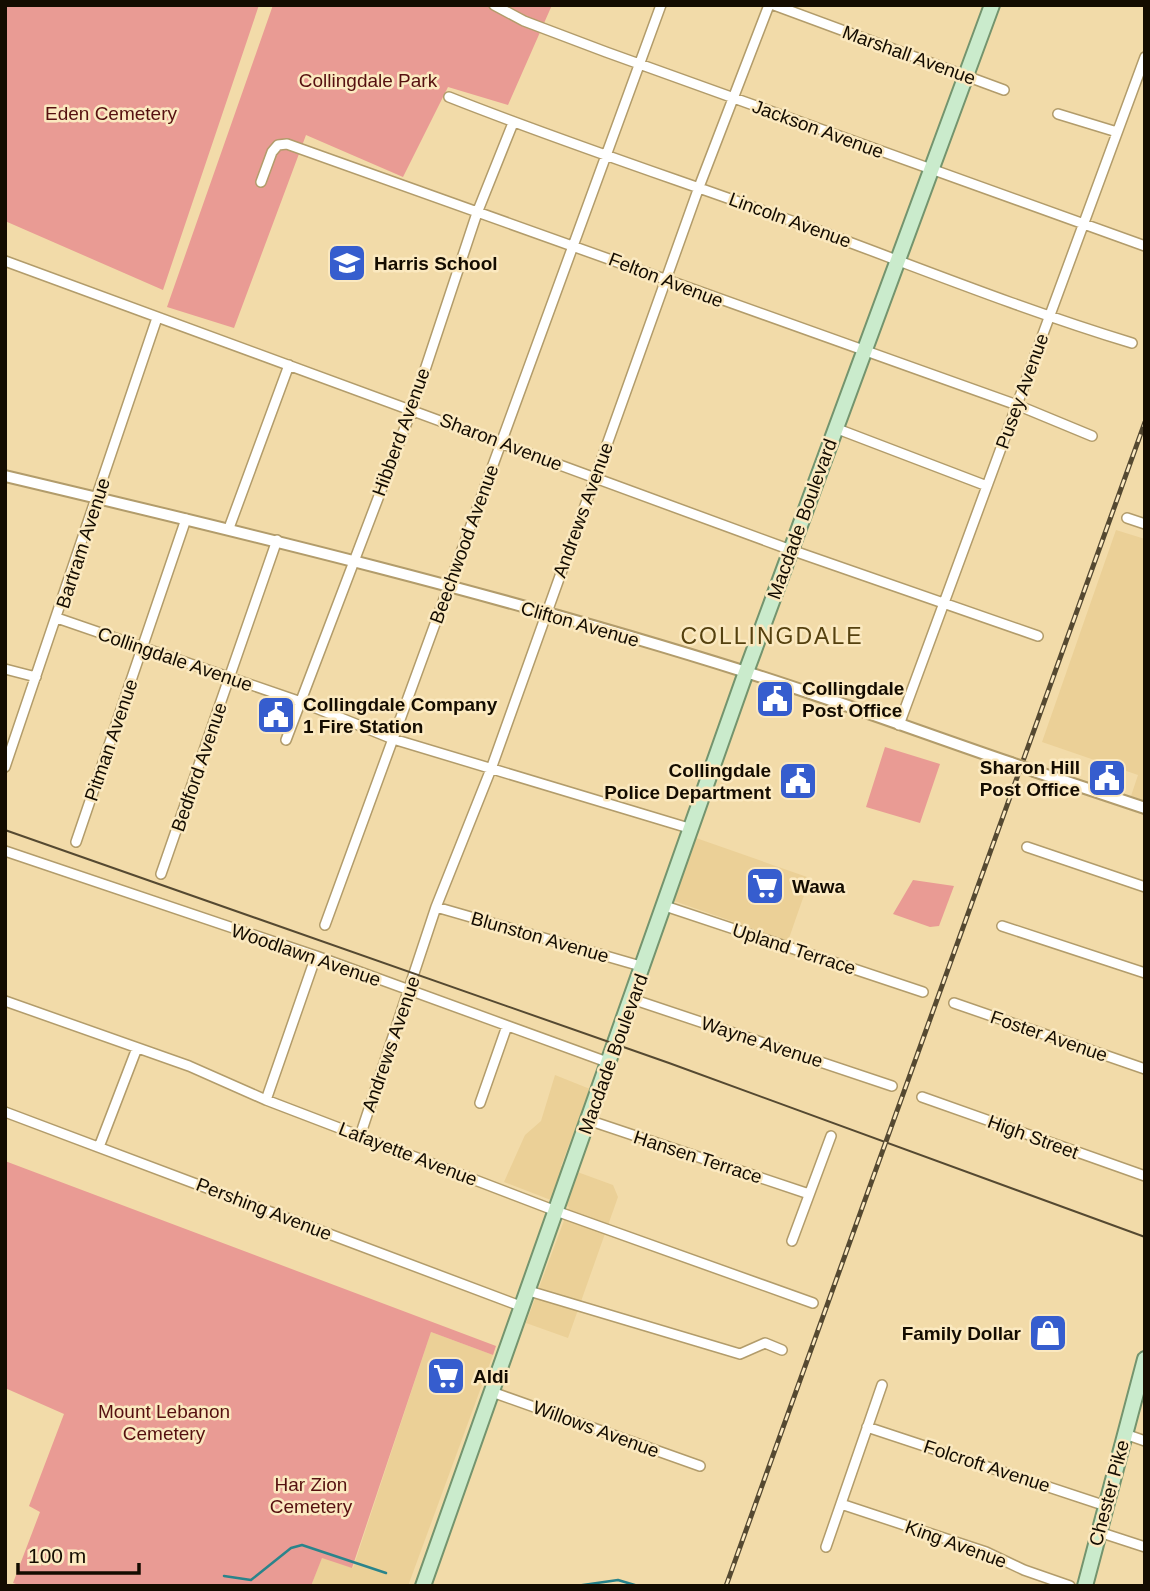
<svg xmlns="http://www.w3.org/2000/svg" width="1150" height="1591" viewBox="0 0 1150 1591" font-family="Arial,sans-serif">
<rect width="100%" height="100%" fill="#f2dba9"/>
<!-- built -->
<path fill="#ebd097" d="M 1116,530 L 1145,539 L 1145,801 L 1131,796 L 1138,775 L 1042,742 Z
M 696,838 L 810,878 L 788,941 L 674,901 Z
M 555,1075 L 590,1089 L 561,1166 L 613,1185 L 618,1197 L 568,1338 L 526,1323 L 569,1207 L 504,1182 L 525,1135 L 541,1121 Z
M 431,1332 L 493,1355 L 408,1586 L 311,1586 L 322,1557 L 353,1568 Z"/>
<!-- green -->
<path fill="#e99b94" d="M 5,5 L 259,5 L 163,290 L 5,221 Z
M 273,5 L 552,5 L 508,105 L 448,87 L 403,177 L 306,135 L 234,328 L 167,307 Z
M 885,747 L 940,764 L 920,823 L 866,807 Z
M 913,880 L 954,886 L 939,926 L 930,927 L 893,914 Z
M 5,1161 L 496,1346 L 493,1355 L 431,1332 L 352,1568 L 322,1558 L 311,1586 L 22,1586 L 13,1583 L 40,1512 L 29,1506 L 64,1414 L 5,1388 Z"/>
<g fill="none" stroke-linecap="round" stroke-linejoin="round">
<!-- stream -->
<path stroke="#2a848b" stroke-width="2.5" d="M 224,1576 L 251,1580 L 291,1548 L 302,1545 L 386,1573
M 576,1586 L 618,1580 L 638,1586"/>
<defs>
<path id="minor" d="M 494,5 L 524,21 L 606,52 L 1145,246
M 774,5 L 1004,90
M 449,97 C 565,143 685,182 803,225 C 912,265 1020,309 1132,343
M 1058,114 L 1117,132
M 261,182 L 272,152 L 278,145 L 287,144 L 1017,405 L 1092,436
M 5,261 L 791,550 L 1038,636
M 835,428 L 987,486
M 1127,518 L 1145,524
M 229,528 L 289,365
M 57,618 L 301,702 L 393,739 L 692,829
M 5,669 L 36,677
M 899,725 L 1145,57
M 286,740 L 412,409 L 477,213 L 513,123
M 5,767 L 157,318
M 76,842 L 186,519
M 1027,847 L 1145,887
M 5,851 L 316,956 L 607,1062
M 161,874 L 277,540
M 665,906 L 923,992
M 436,907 L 644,967
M 325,925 L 661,5
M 1002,926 L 1145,973
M 632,999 L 892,1086
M 5,1001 L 189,1066 L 266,1100 L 556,1211 L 813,1303
M 954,1003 L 1145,1069
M 922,1097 L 1145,1176
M 266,1100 L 316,956
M 480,1103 L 507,1026
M 5,1112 L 523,1307
M 588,1120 L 809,1194
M 360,1136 L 436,907 L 491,769 L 699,187 L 769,5
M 99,1147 L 137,1048
M 792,1241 L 831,1136
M 529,1291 L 740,1354 L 765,1343 L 782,1350
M 492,1392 L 700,1466
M 867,1427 L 1106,1506
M 1125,1434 L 1145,1441
M 841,1504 L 986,1552 L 1024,1570 L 1070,1586
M 1099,1532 L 1145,1547
M 826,1547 L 882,1385"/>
<path id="tertiary" d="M 5,476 C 254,535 502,595 746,672 C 835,700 923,733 1011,763
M 1034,771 L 1145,808"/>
<path id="primary" d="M 423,1586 L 746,672 L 992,5
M 1085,1586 L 1145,1359"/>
</defs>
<!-- minor casing -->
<use href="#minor" stroke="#b29c6b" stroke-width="12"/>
<!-- tertiary casing -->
<use href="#tertiary" stroke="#b29c6b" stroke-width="14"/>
<!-- primary casing -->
<use href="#primary" stroke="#74946e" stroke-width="18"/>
<!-- minor -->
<use href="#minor" stroke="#fff" stroke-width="9"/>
<!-- tertiary -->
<use href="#tertiary" stroke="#fff" stroke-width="10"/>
<!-- primary -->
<use href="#primary" stroke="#caebcc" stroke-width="14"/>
<!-- tram -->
<path stroke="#554931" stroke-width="2" d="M 5,830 L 669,1063 L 1145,1237"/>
<defs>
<path id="rail" d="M 726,1586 L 1145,422"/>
</defs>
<!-- rail casing -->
<use href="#rail" stroke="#554931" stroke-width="5"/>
<!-- rail -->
<use href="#rail" stroke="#fbe9c0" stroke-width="2.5" stroke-dasharray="8" stroke-linecap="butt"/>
<defs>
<path id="tertiary-bridge" d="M 1011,763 L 1034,771"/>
</defs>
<!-- tertiary-bridge casing -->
<use href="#tertiary-bridge" stroke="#b29c6b" stroke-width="14" stroke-linecap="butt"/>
<!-- tertiary-bridge -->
<use href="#tertiary-bridge" stroke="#fff" stroke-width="10"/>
</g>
<!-- icons -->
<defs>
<symbol id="school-square" viewBox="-11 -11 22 22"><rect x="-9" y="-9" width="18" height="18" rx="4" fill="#365dce" stroke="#fbe9c0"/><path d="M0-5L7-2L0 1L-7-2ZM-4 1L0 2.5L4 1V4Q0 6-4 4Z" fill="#fff"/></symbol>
<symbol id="civic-square" viewBox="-11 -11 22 22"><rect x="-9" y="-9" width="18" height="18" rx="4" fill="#365dce" stroke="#fbe9c0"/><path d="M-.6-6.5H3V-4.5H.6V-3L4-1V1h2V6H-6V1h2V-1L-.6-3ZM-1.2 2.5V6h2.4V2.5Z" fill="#fff"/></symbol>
<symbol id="supermarket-square" viewBox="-11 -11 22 22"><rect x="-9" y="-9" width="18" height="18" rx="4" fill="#365dce" stroke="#fbe9c0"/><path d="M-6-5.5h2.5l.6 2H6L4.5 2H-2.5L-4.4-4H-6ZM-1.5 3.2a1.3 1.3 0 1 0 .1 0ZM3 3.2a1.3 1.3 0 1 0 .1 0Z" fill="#fff"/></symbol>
<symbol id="shop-square" viewBox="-11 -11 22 22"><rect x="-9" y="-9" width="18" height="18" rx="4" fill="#365dce" stroke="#fbe9c0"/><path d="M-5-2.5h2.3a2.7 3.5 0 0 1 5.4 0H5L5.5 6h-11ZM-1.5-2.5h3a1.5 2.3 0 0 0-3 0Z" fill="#fff"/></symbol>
</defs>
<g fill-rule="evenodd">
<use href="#school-square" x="325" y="241" width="44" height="44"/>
<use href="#civic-square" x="753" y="677" width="44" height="44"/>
<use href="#civic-square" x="254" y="693" width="44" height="44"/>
<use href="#civic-square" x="1085" y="756" width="44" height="44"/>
<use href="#civic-square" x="776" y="759" width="44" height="44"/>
<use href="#supermarket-square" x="743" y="864" width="44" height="44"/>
<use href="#shop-square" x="1026" y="1311" width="44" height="44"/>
<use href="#supermarket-square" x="424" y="1354" width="44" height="44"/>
</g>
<g text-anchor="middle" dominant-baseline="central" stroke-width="5" stroke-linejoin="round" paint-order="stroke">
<!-- street labels -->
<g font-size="19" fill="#140c00" stroke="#fbe9c0">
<text transform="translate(909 55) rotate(20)">Marshall Avenue</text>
<text transform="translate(818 129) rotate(20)">Jackson Avenue</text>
<text transform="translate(790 220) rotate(20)">Lincoln Avenue</text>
<text transform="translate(666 280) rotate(21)">Felton Avenue</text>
<text transform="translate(1022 391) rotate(-70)">Pusey Avenue</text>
<text transform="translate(401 432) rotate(-70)">Hibberd Avenue</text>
<text transform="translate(501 442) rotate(21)">Sharon Avenue</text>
<text transform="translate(583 510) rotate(-70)">Andrews Avenue</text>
<text transform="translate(802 519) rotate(-70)">Macdade Boulevard</text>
<text transform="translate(83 543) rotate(-72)">Bartram Avenue</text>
<text transform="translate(464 544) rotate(-70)">Beechwood Avenue</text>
<text transform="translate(580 624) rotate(16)">Clifton Avenue</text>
<text transform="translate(175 659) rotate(19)">Collingdale Avenue</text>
<text transform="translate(111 740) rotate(-71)">Pitman Avenue</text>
<text transform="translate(199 767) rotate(-71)">Bedford Avenue</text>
<text transform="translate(540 937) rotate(16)">Blunston Avenue</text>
<text transform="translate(794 949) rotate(18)">Upland Terrace</text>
<text transform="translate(306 955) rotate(19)">Woodlawn Avenue</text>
<text transform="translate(1049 1036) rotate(19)">Foster Avenue</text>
<text transform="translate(762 1042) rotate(18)">Wayne Avenue</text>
<text transform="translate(391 1044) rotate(-71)">Andrews Avenue</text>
<text transform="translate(613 1054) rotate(-70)">Macdade Boulevard</text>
<text transform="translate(1033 1137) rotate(20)">High Street</text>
<text transform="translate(408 1154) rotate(21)">Lafayette Avenue</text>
<text transform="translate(698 1157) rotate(18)">Hansen Terrace</text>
<text transform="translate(264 1209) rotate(21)">Pershing Avenue</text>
<text transform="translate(596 1429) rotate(20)">Willows Avenue</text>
<text transform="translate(987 1466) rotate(18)">Folcroft Avenue</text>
<text transform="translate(1109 1493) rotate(-75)">Chester Pike</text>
<text transform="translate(956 1544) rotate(20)">King Avenue</text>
</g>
<!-- park labels -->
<g font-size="19" fill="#561010" stroke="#fbe9c0">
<text x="368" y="80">Collingdale Park</text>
<text x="111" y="113">Eden Cemetery</text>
<text x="164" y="1411">Mount Lebanon<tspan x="164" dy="22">Cemetery</tspan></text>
<text x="311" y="1484">Har Zion<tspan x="311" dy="22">Cemetery</tspan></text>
</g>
<!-- poi labels -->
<g font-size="19" font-weight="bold" fill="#140c00" stroke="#fbe9c0" text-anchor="start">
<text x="374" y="263">Harris School</text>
<text x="802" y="688">Collingdale<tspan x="802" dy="22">Post Office</tspan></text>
<text x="303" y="704">Collingdale Company<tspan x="303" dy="22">1 Fire Station</tspan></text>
<text x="1080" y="767" text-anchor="end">Sharon Hill<tspan x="1080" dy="22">Post Office</tspan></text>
<text x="771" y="770" text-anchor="end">Collingdale<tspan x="771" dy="22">Police Department</tspan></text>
<text x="792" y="886">Wawa</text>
<text x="1021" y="1333" text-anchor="end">Family Dollar</text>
<text x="473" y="1376">Aldi</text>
</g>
<!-- quarter labels -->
<g font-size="23" letter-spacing="2" fill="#55410f" stroke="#fbe9c0">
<text x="772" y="636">COLLINGDALE</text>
</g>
</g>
<!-- border -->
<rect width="1150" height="1591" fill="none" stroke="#140c00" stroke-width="14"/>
<!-- scale -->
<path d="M18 1563v10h121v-10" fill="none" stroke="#140c00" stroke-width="3.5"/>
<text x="28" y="1563" font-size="21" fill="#140c00" stroke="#fbe9c0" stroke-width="5" paint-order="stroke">100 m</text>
</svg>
